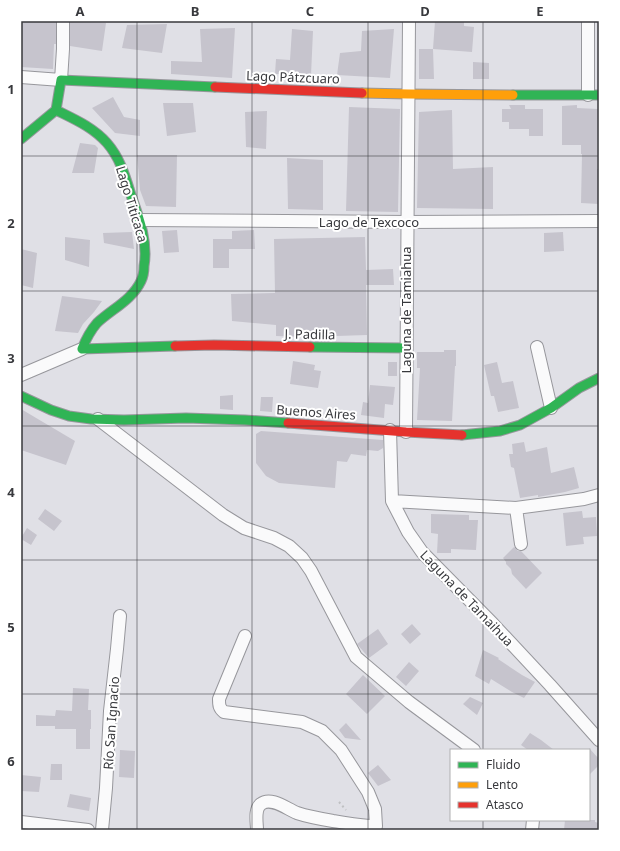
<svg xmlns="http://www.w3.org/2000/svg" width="620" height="851" viewBox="0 0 620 851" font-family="'Noto Sans',sans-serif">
<rect width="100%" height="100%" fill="#e0e0e6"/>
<!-- building -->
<path fill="#c6c4cd" d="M 21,21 L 56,21 L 56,44 L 54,44 L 53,69 L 21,67 Z
M 435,21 L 464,21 L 464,26 L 474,27 L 472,52 L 433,49 Z
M 70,22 L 106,23 L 102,51 L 70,46 Z
M 167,24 L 162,53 L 122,48 L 127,25 Z
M 235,28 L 232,78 L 171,74 L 171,61 L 202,62 L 200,29 Z
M 292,29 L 313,31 L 311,75 L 275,74 L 276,59 L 290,60 Z
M 394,29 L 390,78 L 337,75 L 340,53 L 361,51 L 362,31 Z
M 419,49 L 433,49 L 434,79 L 419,79 Z
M 473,62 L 489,63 L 489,79 L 473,79 Z
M 113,97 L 124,117 L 140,120 L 140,136 L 115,133 L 92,108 Z
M 163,103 L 193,103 L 196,132 L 167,136 Z
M 509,105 L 525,105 L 525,109 L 543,109 L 543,136 L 529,136 L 529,129 L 509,129 L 509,122 L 502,122 L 502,109 L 511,109 Z
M 577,105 L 577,108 L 598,109 L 597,169 L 599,169 L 599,204 L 581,203 L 582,154 L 581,154 L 581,145 L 562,145 L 562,106 Z
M 349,107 L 400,109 L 398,212 L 346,211 Z
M 452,110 L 453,169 L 493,167 L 493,209 L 417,208 L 419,112 Z
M 267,111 L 266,149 L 246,147 L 245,112 Z
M 80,143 L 95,145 L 98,148 L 94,173 L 72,173 Z
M 137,155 L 177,155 L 176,207 L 146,206 L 140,190 Z
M 287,158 L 323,160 L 323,210 L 288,209 Z
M 177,230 L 179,252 L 164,253 L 162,231 Z
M 254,230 L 255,249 L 229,249 L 229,268 L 213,268 L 213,239 L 232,239 L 232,231 Z
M 132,232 L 134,249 L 104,243 L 103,233 Z
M 563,232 L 564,251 L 544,252 L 544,233 Z
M 65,237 L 90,240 L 89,267 L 65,260 Z
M 365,237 L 366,270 L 393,269 L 394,285 L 366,285 L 367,335 L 306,337 L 276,336 L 276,325 L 232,321 L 231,294 L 275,293 L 274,239 Z
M 21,249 L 37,253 L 33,288 L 21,285 Z
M 62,296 L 102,301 L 94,312 L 83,324 L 78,333 L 55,331 Z
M 444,350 L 456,350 L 456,366 L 455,366 L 452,421 L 417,420 L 420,368 L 417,368 L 417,352 L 444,352 Z
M 293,361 L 315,365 L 314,370 L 321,371 L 318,388 L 290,384 Z
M 388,362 L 397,362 L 397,376 L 388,376 Z
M 497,362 L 502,383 L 513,381 L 519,408 L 498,412 L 494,396 L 491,396 L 484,365 Z
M 370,385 L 395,387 L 393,405 L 385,404 L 384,418 L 361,415 L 363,402 L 368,403 Z
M 233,395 L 233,410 L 220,409 L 220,396 Z
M 261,397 L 273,397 L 272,412 L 260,411 Z
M 21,409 L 75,441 L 66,465 L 21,450 Z
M 261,431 L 383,440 L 383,448 L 378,451 L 367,450 L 366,456 L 351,454 L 347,462 L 337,461 L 335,488 L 279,483 L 266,476 L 256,463 L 256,434 Z
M 524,442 L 526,452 L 547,447 L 551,473 L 574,467 L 579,488 L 565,492 L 538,497 L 538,495 L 520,498 L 514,468 L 511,467 L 509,454 L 513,454 L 512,444 Z
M 45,509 L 62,521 L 54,531 L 38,519 Z
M 582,511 L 583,518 L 596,517 L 597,536 L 583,537 L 584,544 L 566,546 L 563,513 Z
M 431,514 L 469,515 L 469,520 L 478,520 L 476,550 L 451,549 L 451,553 L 437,553 L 438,534 L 431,533 Z
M 27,528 L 37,535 L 31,545 L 21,539 L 21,538 Z
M 514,547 L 518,551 L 521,551 L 542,573 L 526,589 L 512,574 L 511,569 L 506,564 L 506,562 L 503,558 Z
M 412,624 L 421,634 L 410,644 L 401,634 Z
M 378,629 L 388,644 L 369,658 L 357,644 Z
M 483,650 L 499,658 L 498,659 L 522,675 L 535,682 L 524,698 L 512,692 L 491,679 L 489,684 L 475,676 Z
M 409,662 L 419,671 L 406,686 L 396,677 Z
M 363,675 L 385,696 L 367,714 L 346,694 Z
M 73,688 L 89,689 L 88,710 L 91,710 L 91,729 L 90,729 L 90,749 L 76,749 L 76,729 L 55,729 L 55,726 L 36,726 L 36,715 L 55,716 L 56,710 L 72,711 Z
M 470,697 L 483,703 L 477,715 L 463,704 Z
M 346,723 L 361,740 L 345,738 L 339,730 Z
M 530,733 L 541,740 L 554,750 L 528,750 L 521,745 Z
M 589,748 L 599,759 L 599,765 L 589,775 Z
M 120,750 L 135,751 L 134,778 L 119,777 Z
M 51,764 L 62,764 L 62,780 L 50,780 Z
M 378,765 L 391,780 L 378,786 L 368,773 Z
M 21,775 L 41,777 L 39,792 L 21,791 Z
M 70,794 L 91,798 L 89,811 L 67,807 Z
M 565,820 L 579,821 L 579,820 L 595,820 L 595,822 L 599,823 L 599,830 L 564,830 Z"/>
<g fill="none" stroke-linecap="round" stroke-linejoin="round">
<defs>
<path id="street" d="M 588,21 L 588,95
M 21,77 L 61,80 L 63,49 L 63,21
M 140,220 L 407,222 L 599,221
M 537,347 L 551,408
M 21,375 L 82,349
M 98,419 L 223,515 L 244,528 L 274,538 L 289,546 L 302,558 L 311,571 L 356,657 L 409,702 L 474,750
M 390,430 L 392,501 L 408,532 L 422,552 L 493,624 L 550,685 L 599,740
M 406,432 L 409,21
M 392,501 L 516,508 L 584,499 L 599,495
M 516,508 L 521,544
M 245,636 L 219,699 C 219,705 219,708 224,712 L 302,722 L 322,731 L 341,750 L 368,792 L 375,809 L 376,826 L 375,830
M 21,822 L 88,830
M 102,830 L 106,788 L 110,711 L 117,649 L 120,616
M 257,830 C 257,823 254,809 261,804 C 271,796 287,809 297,813 C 309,817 321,819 333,821 C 347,823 361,826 376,826
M 532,830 L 533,820"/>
<path id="fast" d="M 513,95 L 599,95
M 56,110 C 74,119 93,127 107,143 C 121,159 126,179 132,198 C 140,220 148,243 144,266 C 144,271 143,277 141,281 C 132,300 112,309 97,323 C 90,331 86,339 82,349 L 175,346
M 21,139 L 56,110 L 61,80 L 215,87
M 310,347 L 406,348
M 21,396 L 51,410 L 69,416 L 91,419 L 124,420 L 186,418 L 245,420 L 288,423
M 462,435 L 500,431 L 520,425 L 551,408 L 579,388 L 599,378"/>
<path id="slow" d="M 362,93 L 408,94 L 513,95"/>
<path id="jam" d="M 215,87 L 362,93
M 175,346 L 214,345 L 310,347
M 288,423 L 406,432 L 462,435"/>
</defs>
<!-- street casing -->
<use href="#street" stroke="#97979c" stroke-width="14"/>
<!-- fast casing -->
<use href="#fast" stroke="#97979c" stroke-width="11"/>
<!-- slow casing -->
<use href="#slow" stroke="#97979c" stroke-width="11"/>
<!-- jam casing -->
<use href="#jam" stroke="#97979c" stroke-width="11"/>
<!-- path -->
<path stroke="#bfc0c2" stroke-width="2" stroke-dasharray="2 3" stroke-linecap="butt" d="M 339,802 L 346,810"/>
<!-- street -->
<use href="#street" stroke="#fafafb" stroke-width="12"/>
<!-- fast -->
<use href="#fast" stroke="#30b455" stroke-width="9"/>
<!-- slow -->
<use href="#slow" stroke="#ff9f0a" stroke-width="9"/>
<!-- jam -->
<use href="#jam" stroke="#e5322d" stroke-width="9"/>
</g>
<!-- grid -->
<path fill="none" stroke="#38393d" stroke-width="1" stroke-opacity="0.55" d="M 137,21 L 137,830M 252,21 L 252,830M 368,21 L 368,830M 483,21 L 483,750M 21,156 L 599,156M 21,291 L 599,291M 21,426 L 599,426M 21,560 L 599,560M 21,694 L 599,694M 483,820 L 483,830"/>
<g text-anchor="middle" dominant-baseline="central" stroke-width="4" stroke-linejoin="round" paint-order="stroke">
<!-- street labels -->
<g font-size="13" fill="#38393d" stroke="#fff">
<text transform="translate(293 77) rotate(2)">Lago Pátzcuaro</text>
<text transform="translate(132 204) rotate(73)">Lago Titicaca</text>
<text x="369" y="222">Lago de Texcoco</text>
<text transform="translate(406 310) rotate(-90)">Laguna de Tamiahua</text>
<text transform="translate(310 334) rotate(1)">J. Padilla</text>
<text transform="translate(316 412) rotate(4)">Buenos Aires</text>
<text transform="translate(467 598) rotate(46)">Laguna de Tamaihua</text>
<text transform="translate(111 723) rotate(-86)">Río San Ignacio</text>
</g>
</g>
<!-- border -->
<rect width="620" height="851" fill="none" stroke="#ffffff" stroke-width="44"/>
<!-- legend -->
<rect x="450" y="749" width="140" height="72" fill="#ffffff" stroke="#afb0b1"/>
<rect x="458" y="762" width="20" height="6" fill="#30b455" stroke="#afb0b1"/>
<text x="486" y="769" font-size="12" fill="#38393d">Fluido</text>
<rect x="458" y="782" width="20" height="6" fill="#ff9f0a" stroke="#afb0b1"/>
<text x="486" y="789" font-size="12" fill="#38393d">Lento</text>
<rect x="458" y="802" width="20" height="6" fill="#e5322d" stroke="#afb0b1"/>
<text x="486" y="809" font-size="12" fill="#38393d">Atasco</text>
<rect x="22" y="22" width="576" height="807" fill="none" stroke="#38393d" stroke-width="1.5"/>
<g font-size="13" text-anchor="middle" font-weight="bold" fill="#38393d">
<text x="80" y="16">A</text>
<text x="195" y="16">B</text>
<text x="310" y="16">C</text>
<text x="425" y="16">D</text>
<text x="540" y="16">E</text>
<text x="11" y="94">1</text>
<text x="11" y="228">2</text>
<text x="11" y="363">3</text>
<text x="11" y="497">4</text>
<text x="11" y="632">5</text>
<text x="11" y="766">6</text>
</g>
</svg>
